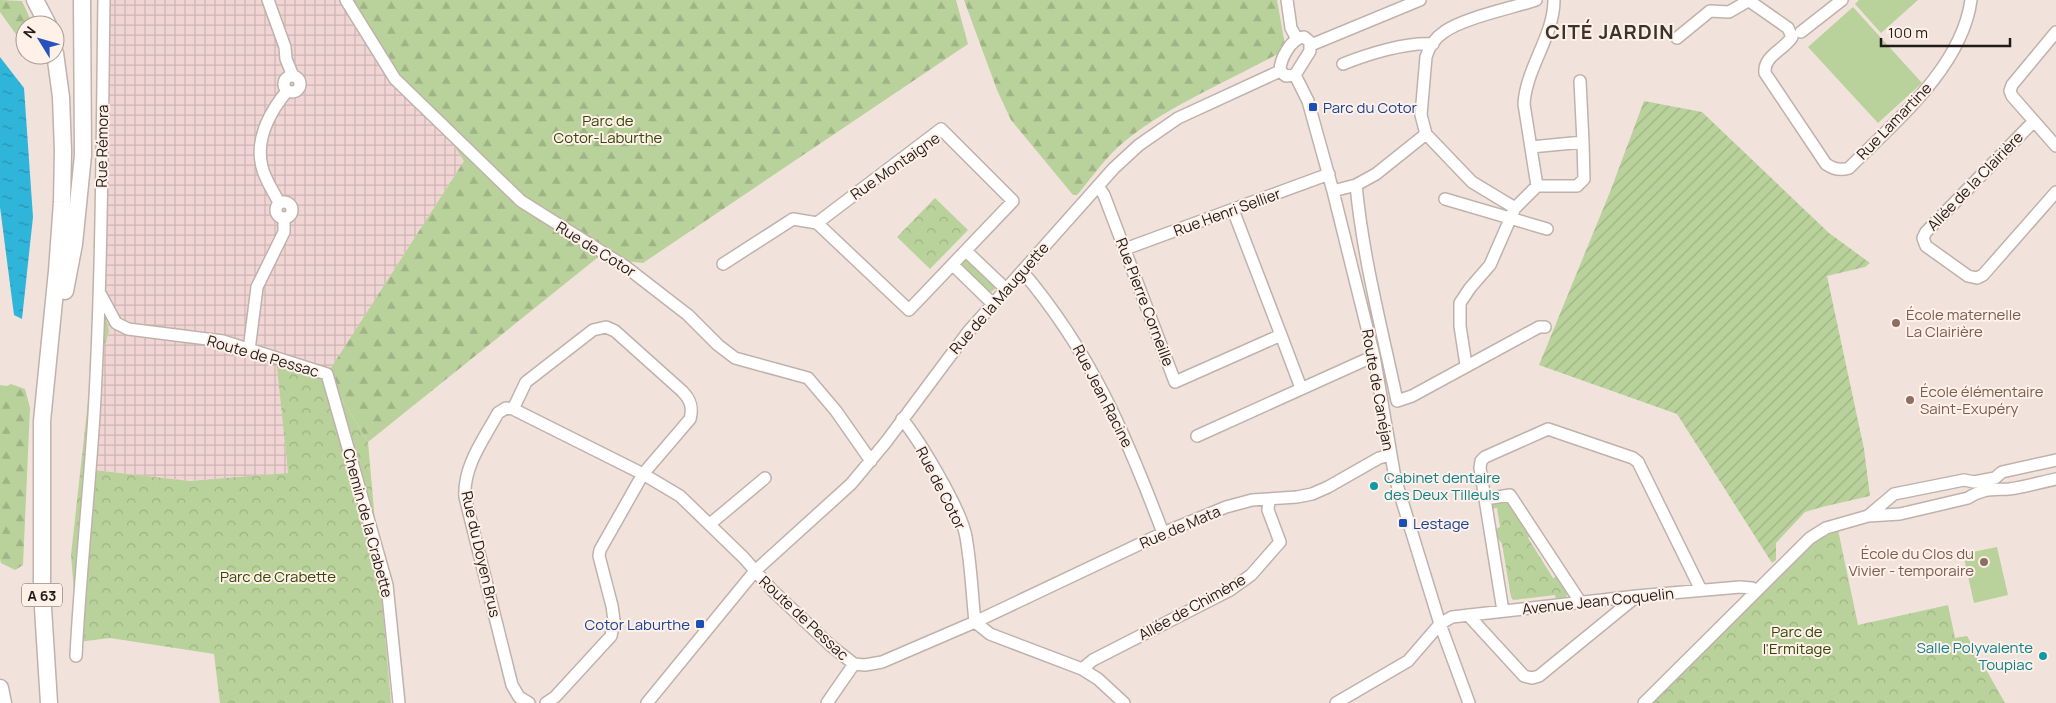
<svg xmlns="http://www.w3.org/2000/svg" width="2056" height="703" viewBox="0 0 2056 703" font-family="Manrope,sans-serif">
<defs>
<pattern id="industrial-grid" width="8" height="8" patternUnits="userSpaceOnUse" patternTransform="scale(1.25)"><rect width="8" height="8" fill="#f0d5d4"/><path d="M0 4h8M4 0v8" fill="none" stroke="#ceb6b5"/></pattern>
<pattern id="grass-tufts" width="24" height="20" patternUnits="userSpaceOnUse" patternTransform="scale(1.25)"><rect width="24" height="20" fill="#b9d19b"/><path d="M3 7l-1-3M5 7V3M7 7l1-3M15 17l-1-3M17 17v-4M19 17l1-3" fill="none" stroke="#9fb385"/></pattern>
<pattern id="forest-firs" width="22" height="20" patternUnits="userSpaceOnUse" patternTransform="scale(1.25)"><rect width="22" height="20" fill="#b9d19b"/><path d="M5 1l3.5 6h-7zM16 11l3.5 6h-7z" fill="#9fb385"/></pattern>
<pattern id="park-crowns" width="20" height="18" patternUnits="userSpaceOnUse" patternTransform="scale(1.25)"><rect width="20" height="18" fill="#b9d19b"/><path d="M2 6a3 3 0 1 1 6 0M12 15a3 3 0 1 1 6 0" fill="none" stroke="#9fb385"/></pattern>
<pattern id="garden-furrows" width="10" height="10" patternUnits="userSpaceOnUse" patternTransform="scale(1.25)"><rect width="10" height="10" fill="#b9d19b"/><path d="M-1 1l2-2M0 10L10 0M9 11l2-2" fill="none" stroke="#9fb385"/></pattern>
<pattern id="water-ripples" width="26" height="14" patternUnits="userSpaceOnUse" patternTransform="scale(1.25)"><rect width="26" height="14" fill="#30b5da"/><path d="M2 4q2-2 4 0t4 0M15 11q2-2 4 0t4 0" fill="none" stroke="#2892b0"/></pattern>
</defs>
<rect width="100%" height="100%" fill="#f1e3db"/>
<!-- industrial -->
<path fill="url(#industrial-grid)" d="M 104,0 L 340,0 L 391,84 L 449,138 L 464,161 L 327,374 L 276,358 L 288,473 L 190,481 L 94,470 L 103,353 L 109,331 L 100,293 Z"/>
<!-- grass -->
<path fill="url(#grass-tufts)" d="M 965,258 L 996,285 L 996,288 L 990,293 L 961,268 L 960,263 Z"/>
<!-- forest -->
<path fill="url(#forest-firs)" d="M 0,0 L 22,1 L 33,25 L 25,25 L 25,47 L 0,12 Z
M 340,0 L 956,0 L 968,44 L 643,263 L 597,258 L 368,442 L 327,374 L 464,161 L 449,138 L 391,84 Z
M 964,0 L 1277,0 L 1285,45 L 1280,53 L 1272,57 C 1222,84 1159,110 1117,148 C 1102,162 1090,180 1077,195 L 1073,195 L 1011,120 L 997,90 Z
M 11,384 L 25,389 L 30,408 L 23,565 L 15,570 L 1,563 L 0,559 L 0,385 L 7,386 Z"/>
<!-- park -->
<path fill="url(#park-crowns)" d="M 935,198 L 968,230 L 930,269 L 897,237 Z
M 100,293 L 109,331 L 103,353 L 94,470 L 190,481 L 288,473 L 276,358 L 327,374 L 368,442 L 391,703 L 220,703 L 214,654 L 110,638 L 78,642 L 71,555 Z
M 1506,498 L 1532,534 L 1528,538 L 1553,578 L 1560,575 L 1569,588 L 1566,598 L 1556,601 L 1555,595 L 1513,600 L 1511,597 L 1502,544 L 1497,537 L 1496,529 L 1500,527 L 1497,508 L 1491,509 L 1490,504 Z
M 1837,525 L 1858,625 L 1948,605 L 1955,638 L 1967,636 L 2005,703 L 1644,703 L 1780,566 Z"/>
<!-- garden -->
<path fill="url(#garden-furrows)" d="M 1644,101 L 1702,112 L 1829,233 L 1870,263 L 1865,267 L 1827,276 L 1864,449 L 1870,496 L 1822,507 L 1805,512 L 1776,543 L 1776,560 L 1772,563 L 1677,414 L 1539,365 L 1610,192 Z"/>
<!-- pitch -->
<path fill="#b9d19b" d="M 1859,0 L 1918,0 L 1881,33 L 1855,4 Z
M 1853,7 L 1922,83 L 1878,123 L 1808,47 Z
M 1997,547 L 2008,595 L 1974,603 L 1963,554 Z"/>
<!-- water -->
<path fill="url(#water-ripples)" d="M 0,57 L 24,88 L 33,217 L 22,319 L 14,315 L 0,207 Z"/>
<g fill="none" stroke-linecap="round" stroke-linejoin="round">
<defs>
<path id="minor" d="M 268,0 L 285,47 L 286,59 L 293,76
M 346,0 L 395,79 L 521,201 L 626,267 L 688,315 L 718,345 L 735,358 L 808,378 L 836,411 L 871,461
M 1287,0 L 1291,28 L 1297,39
M 1748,0 L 1788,28 L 1792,37 C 1784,50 1763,56 1765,73 L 1826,164 C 1833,169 1840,171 1849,168 C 1894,123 1962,67 1971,0
M 1801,32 L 1842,0
M 2056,32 L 2012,85 L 2010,91 L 2012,96 L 2056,146
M 1304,37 L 1310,42 L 1310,51 L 1295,75 L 1286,76 L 1280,71 C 1280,59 1291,38 1304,37 Z
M 1677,38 L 1710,11 L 1729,12 L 1748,1
M 1311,45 L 1420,0
M 1343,64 C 1368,54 1406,42 1433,44
M 1295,75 L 1308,101 L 1333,191 L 1374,356 L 1395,478 L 1440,624 L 1469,703
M284 84a8 8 0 1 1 16 0a8 8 0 1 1-16 0Z
M 1580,81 L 1583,142
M 2034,121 L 1926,232 L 1923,238 L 1926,246 L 1968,276 L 1977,278 L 1983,275 L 2056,192
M 1531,147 L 1583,142 L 1584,179 L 1577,186 L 1537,186
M 1356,185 C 1363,259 1382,329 1397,401 L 1412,396 L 1539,327 L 1545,327
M 1098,186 L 1104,195 L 1175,382 L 1281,335 L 1233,210
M 1333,191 L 1356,185 L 1376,174 L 1426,134
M 1445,199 L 1547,229
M276 210a8 8 0 1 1 16 0a8 8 0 1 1-16 0Z
M 279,203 C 274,192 265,180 262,167 C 255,139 269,113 287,91
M 1515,208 L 1472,182 L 1426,134 L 1421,115 L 1426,57 C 1429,47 1435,38 1444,32 C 1463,18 1512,8 1536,0
M 1125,249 L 1329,174
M 966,251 L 1006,289
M 723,264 L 793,219 L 817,223 L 909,310 L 1013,201 L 941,129 L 817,223
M 953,265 L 993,304
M 1022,271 C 1091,352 1126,435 1163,533
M 101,295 L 116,323 L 128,329 L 223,341 L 327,374 L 387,585 L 399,703
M 1281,335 L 1301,388
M 249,350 L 257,287 L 284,232 L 284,218
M 1466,365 L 1460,326 L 1460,303 L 1470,288 L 1490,265 L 1515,208 L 1537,186 L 1524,104 C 1526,68 1554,36 1554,0
M 513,409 L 526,382 L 593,330 L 606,327 L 615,331 L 682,391 C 691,400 693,408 690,419 L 643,474 L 600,550 L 599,556 L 612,606 L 614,620 L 611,636 L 555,697 L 546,703
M 902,419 C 920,441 962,511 966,537 C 971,565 972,594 975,622
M 1197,436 L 1374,356
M 1485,499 L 1510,495 L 1581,603
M 1868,516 L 1900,514 L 1968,498 C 1983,488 1992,490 2009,489 C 2025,487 2041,482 2056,479
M 710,524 L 765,478
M 1503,611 L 1480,468 L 1481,461 L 1485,457 L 1548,429 L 1633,458 L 1638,462 L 1701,590
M 1468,615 L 1524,676 L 1532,678 L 1539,676 L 1637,596
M 975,622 L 990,634 L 1082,669 L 1098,679 L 1124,703
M 76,656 C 80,575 89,495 94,415 C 102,277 102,138 104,0
M 1082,669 L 1093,660 L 1230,590 L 1251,575 L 1280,542 L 1268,510 L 1269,500
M 529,703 L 519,697 L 512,685 L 465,497 C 463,466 484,439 498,413 L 506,408 L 513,409 L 643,474 L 680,496 L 744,558 L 772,590 L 830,645 L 854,664 L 865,665 L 882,662 L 975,622 L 1163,533 L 1226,507 L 1252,500 L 1297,497 L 1312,494 L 1328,487 L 1379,458 L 1390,455
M 647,703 L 755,571 L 851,484 L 886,442 L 968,332 L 1114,168 L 1139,145 L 1178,118 L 1280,71
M 827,703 L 854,664
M 1336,703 L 1408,661 L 1440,624 L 1452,617 L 1637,596 L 1740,587 L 1752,588 L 1757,591
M 1644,703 L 1810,538 L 1826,528 L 1868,516 L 1894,494 L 1964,480 L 1974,482 L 1995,478 L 2002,472 L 2056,460"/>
<path id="highway" d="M 35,0 L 48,25
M 65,291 L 74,244 L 83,155 L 82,0
M 0,688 L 3,703
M 49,703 L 42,592 L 42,421 L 57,271 L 62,202 L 63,151 L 61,97 L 55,53"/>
</defs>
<!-- minor casing -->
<use href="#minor" stroke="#c0b2ab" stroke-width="14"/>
<!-- highway casing -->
<use href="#highway" stroke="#c0b2ab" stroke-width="19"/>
<!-- minor -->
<use href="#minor" stroke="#fff" stroke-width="11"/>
<!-- highway -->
<use href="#highway" stroke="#fff" stroke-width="16"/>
</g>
<!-- markers -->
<g fill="#1a4fb4" stroke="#fff0e8" stroke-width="2">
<rect x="1308" y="102" width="10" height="10" rx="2.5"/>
<rect x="1398" y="518" width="10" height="10" rx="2.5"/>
<rect x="695" y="619" width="10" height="10" rx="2.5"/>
</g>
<g fill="#8d6e63" stroke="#fff0e8" stroke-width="2">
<circle cx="1896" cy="323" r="5"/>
<circle cx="1910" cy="400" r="5"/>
<circle cx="1984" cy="562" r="5"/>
</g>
<g fill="#0f9aa8" stroke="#fff0e8" stroke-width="2">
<circle cx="1374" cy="486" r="5"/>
<circle cx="2043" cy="656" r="5"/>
</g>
<g text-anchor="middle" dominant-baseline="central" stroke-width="4" stroke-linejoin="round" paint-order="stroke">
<!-- shield labels -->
<rect fill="#fff0e8" stroke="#635b56" stroke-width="1" x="22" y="583.5" width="40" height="23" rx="4"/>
<g font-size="14" font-weight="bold" fill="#201b18">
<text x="42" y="595">A 63</text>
</g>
<!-- transit labels -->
<g font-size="15" fill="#164399" stroke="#fff0e8" text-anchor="start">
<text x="1323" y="107">Parc du Cotor</text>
<text x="1413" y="523">Lestage</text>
<text x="690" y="624" text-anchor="end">Cotor Laburthe</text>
</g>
<!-- park labels -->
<g font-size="15" fill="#324807" stroke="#fff0e8">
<text x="608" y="120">Parc de<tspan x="608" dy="17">Cotor-Laburthe</tspan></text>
<text x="278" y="576">Parc de Crabette</text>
<text x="1797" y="631">Parc de<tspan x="1797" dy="17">l'Ermitage</tspan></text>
</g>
<!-- street labels -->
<g font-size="15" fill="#201b18" stroke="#fff0e8">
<text transform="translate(1894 121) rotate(-46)">Rue Lamartine</text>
<text transform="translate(102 146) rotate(-89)">Rue Rémora</text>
<text transform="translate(895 166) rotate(-35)">Rue Montaigne</text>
<text transform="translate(1975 181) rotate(-46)">Allée de la Clairière</text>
<text transform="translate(1227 212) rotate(-20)">Rue Henri Sellier</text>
<text transform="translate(596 249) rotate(32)">Rue de Cotor</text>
<text transform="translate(999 298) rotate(-49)">Rue de la Mauguette</text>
<text transform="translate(1145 302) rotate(69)">Rue Pierre Corneille</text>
<text transform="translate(263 356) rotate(16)">Route de Pessac</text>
<text transform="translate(1378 390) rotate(80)">Route de Canéjan</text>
<text transform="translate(1103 396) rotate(63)">Rue Jean Racine</text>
<text transform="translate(941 488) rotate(63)">Rue de Cotor</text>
<text transform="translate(368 523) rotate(75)">Chemin de la Crabette</text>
<text transform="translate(1180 527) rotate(-23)">Rue de Mata</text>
<text transform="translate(481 554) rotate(77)">Rue du Doyen Brus</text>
<text transform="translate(1598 601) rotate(-6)">Avenue Jean Coquelin</text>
<text transform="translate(1192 607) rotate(-29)">Allée de Chimène</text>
<text transform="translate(804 618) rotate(43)">Route de Pessac</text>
</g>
<!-- education labels -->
<g font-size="15" fill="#785e54" stroke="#fff0e8" text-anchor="start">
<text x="1906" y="314">École maternelle<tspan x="1906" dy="17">La Clairière</tspan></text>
<text x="1920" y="391">École élémentaire<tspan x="1920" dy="17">Saint-Exupéry</tspan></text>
<text x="1974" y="553" text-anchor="end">École du Clos du<tspan x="1974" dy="17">Vivier - temporaire</tspan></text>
</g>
<!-- culture labels -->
<g font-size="15" fill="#0d838f" stroke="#fff0e8" text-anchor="start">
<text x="1384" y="477">Cabinet dentaire<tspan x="1384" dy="17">des Deux Tilleuls</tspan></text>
<text x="2033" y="647" text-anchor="end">Salle Polyvalente<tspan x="2033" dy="17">Toupiac</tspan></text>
</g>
<!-- district labels -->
<g font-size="20" font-weight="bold" letter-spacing="1" fill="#3d322c" stroke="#fff0e8">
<text x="1610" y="31">CITÉ JARDIN</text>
</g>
</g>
<!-- north arrow -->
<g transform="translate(40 40) rotate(307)"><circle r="24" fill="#fff0e8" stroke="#a69b95"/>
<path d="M0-4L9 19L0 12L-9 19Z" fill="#2751bf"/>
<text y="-8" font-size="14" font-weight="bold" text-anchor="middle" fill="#201b18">N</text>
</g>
<!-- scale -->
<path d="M1881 38v8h129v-8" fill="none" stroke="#201b18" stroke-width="2.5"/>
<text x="1888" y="38" font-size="15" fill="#201b18" stroke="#fff0e8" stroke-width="4" paint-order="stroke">100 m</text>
</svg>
